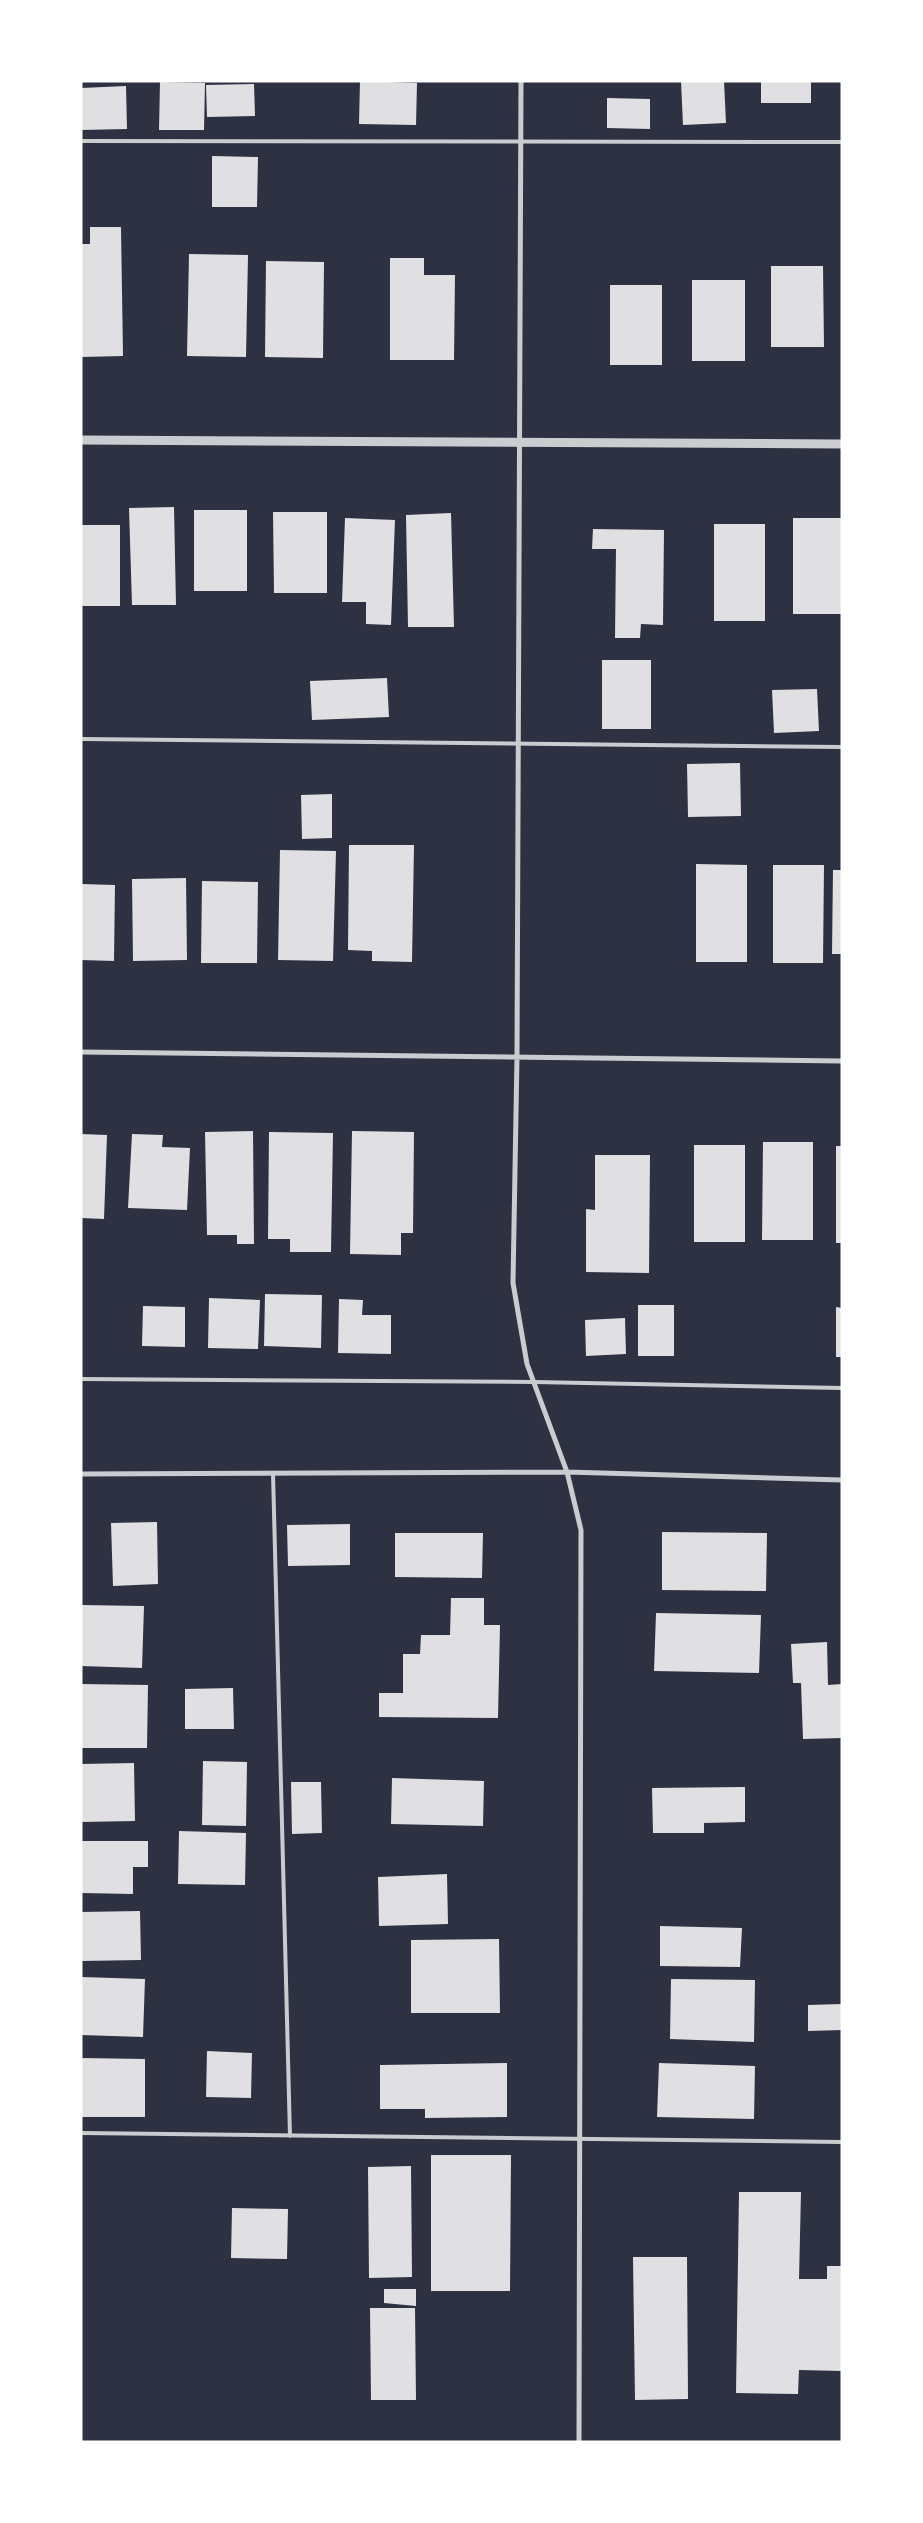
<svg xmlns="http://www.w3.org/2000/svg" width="923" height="2523" viewBox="0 0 923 2523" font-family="'Sofia Sans Condensed',sans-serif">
<rect width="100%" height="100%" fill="#2d3142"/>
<!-- building -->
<path fill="#e0e0e3" d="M 360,81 L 417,83 L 416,125 L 359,124 Z
M 681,81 L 724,81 L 726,123 L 683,125 Z
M 761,81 L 811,81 L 811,103 L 761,103 Z
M 160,82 L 205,83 L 204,130 L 159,130 Z
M 254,84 L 255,116 L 207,117 L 206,85 Z
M 126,86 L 127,129 L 81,130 L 81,88 Z
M 607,98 L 650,99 L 650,129 L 607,128 Z
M 212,156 L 258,157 L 257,207 L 212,207 Z
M 90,227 L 121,227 L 123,356 L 81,357 L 81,244 L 90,244 Z
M 189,254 L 248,255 L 246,357 L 187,356 Z
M 390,258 L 424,258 L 424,275 L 455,275 L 454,360 L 390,360 Z
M 266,261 L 324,262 L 323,358 L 265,357 Z
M 771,266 L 823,266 L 824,347 L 771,347 Z
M 692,280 L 745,280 L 745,361 L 692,361 Z
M 610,285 L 662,285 L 662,365 L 610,365 Z
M 174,507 L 176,605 L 132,605 L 129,508 Z
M 194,510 L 247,510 L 247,591 L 194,591 Z
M 273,512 L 327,512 L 327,593 L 274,593 Z
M 451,513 L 454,627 L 408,627 L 406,515 Z
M 345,518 L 395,520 L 391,625 L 366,624 L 366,602 L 342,602 Z
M 793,518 L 842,518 L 842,614 L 793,614 Z
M 714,524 L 765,524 L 765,621 L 714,621 Z
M 81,525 L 120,525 L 120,606 L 81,606 Z
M 593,529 L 664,530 L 663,625 L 641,624 L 640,638 L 615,638 L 616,549 L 592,549 Z
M 602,660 L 651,660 L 651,729 L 602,729 Z
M 387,678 L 389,717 L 312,720 L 310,681 Z
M 817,689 L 819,731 L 774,733 L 772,690 Z
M 740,763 L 741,816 L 688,817 L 687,764 Z
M 332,794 L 332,838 L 302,839 L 301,795 Z
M 349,845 L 414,845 L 412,962 L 372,961 L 372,951 L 348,950 Z
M 280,850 L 336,851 L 333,961 L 278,960 Z
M 696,864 L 747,865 L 747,962 L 696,962 Z
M 773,865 L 824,865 L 823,963 L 773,963 Z
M 833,870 L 842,870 L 842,954 L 832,954 Z
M 186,878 L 187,960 L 133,961 L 132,879 Z
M 202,881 L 258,882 L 257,963 L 201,963 Z
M 81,884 L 115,885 L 114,961 L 81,960 Z
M 253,1131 L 254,1244 L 237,1244 L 237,1235 L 207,1235 L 205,1132 Z
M 352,1131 L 414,1132 L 413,1233 L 401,1233 L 401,1255 L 350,1254 Z
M 269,1132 L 333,1133 L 331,1252 L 290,1252 L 290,1239 L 268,1239 Z
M 81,1134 L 107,1135 L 104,1219 L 81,1218 Z
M 132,1134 L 163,1135 L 162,1147 L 190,1148 L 187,1210 L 128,1208 Z
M 763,1142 L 813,1142 L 813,1240 L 762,1240 Z
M 694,1145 L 745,1145 L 745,1242 L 694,1242 Z
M 836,1146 L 842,1146 L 842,1243 L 836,1243 Z
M 595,1155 L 650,1155 L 649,1273 L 586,1272 L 586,1209 L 595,1210 Z
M 265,1294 L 322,1295 L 321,1348 L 264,1346 Z
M 209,1298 L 260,1300 L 258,1349 L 208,1348 Z
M 339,1299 L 363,1300 L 362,1315 L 391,1315 L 391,1354 L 338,1353 Z
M 638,1305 L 674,1305 L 674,1356 L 638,1356 Z
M 143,1306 L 185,1307 L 185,1347 L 142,1346 Z
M 836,1307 L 842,1308 L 842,1357 L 836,1357 Z
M 625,1318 L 626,1354 L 586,1356 L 585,1320 Z
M 157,1522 L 158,1584 L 113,1586 L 111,1523 Z
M 350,1524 L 350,1565 L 288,1566 L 287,1525 Z
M 662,1532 L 767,1533 L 766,1591 L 662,1590 Z
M 395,1533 L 483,1533 L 482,1578 L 395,1577 Z
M 451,1598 L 484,1598 L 484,1625 L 500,1625 L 498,1718 L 379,1717 L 379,1693 L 403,1693 L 403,1654 L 420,1654 L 421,1635 L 450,1635 Z
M 81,1605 L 144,1606 L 142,1668 L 81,1666 Z
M 656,1613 L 761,1615 L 759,1673 L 654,1671 Z
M 827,1642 L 828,1685 L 842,1684 L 842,1738 L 803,1739 L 801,1683 L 793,1683 L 791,1644 Z
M 81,1684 L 148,1685 L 147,1748 L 81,1748 Z
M 233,1688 L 234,1729 L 185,1729 L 185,1689 Z
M 203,1761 L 247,1762 L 246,1826 L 202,1825 Z
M 134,1763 L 135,1821 L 81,1822 L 81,1764 Z
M 392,1778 L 484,1781 L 483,1826 L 391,1824 Z
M 291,1782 L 321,1782 L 322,1833 L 292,1834 Z
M 745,1787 L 745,1822 L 704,1823 L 704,1833 L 653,1833 L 652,1788 Z
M 179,1831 L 246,1833 L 245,1885 L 178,1884 Z
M 81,1841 L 148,1841 L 148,1867 L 133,1867 L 133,1894 L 81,1893 Z
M 447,1874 L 448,1924 L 379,1926 L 378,1877 Z
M 140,1911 L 141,1960 L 81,1961 L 81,1912 Z
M 660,1926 L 742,1928 L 740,1967 L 660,1966 Z
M 499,1939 L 500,2013 L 411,2013 L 411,1940 Z
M 81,1977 L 145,1979 L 143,2037 L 81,2035 Z
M 671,1979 L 755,1980 L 754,2042 L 670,2039 Z
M 842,2004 L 842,2030 L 808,2031 L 808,2005 Z
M 207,2051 L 252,2053 L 251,2098 L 206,2097 Z
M 81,2058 L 145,2059 L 145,2117 L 81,2117 Z
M 507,2063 L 507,2117 L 425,2118 L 425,2109 L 380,2109 L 380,2065 Z
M 659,2063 L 755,2066 L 754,2119 L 657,2117 Z
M 431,2155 L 511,2155 L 510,2291 L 431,2291 Z
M 411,2166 L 412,2277 L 369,2278 L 368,2167 Z
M 739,2192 L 801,2192 L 799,2279 L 827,2279 L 827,2266 L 842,2266 L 842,2371 L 799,2370 L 798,2394 L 736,2393 Z
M 232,2208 L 288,2209 L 287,2259 L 231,2258 Z
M 633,2257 L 687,2257 L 688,2399 L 635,2400 Z
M 384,2289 L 416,2289 L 416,2306 L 384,2303 Z
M 370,2308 L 415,2308 L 416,2400 L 371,2400 Z"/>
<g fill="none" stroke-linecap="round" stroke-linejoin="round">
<!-- service -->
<path stroke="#caccd0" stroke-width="4" d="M 81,141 L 842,142
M 81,739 L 842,747
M 81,1379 L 534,1382 L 842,1388
M 273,1473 L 290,2136
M 81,2133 L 842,2142"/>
<!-- minor -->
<path stroke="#caccd0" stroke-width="5" d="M 521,81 L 517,1057 L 513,1283 L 527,1364 L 567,1472 L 581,1530 L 579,2442
M 81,1052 L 842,1061
M 81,1474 L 567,1472 L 842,1480"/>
<!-- tertiary -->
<path stroke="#caccd0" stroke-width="9" d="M 81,440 L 842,444"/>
</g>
<!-- border -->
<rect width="923" height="2523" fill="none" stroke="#ffffff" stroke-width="165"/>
</svg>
